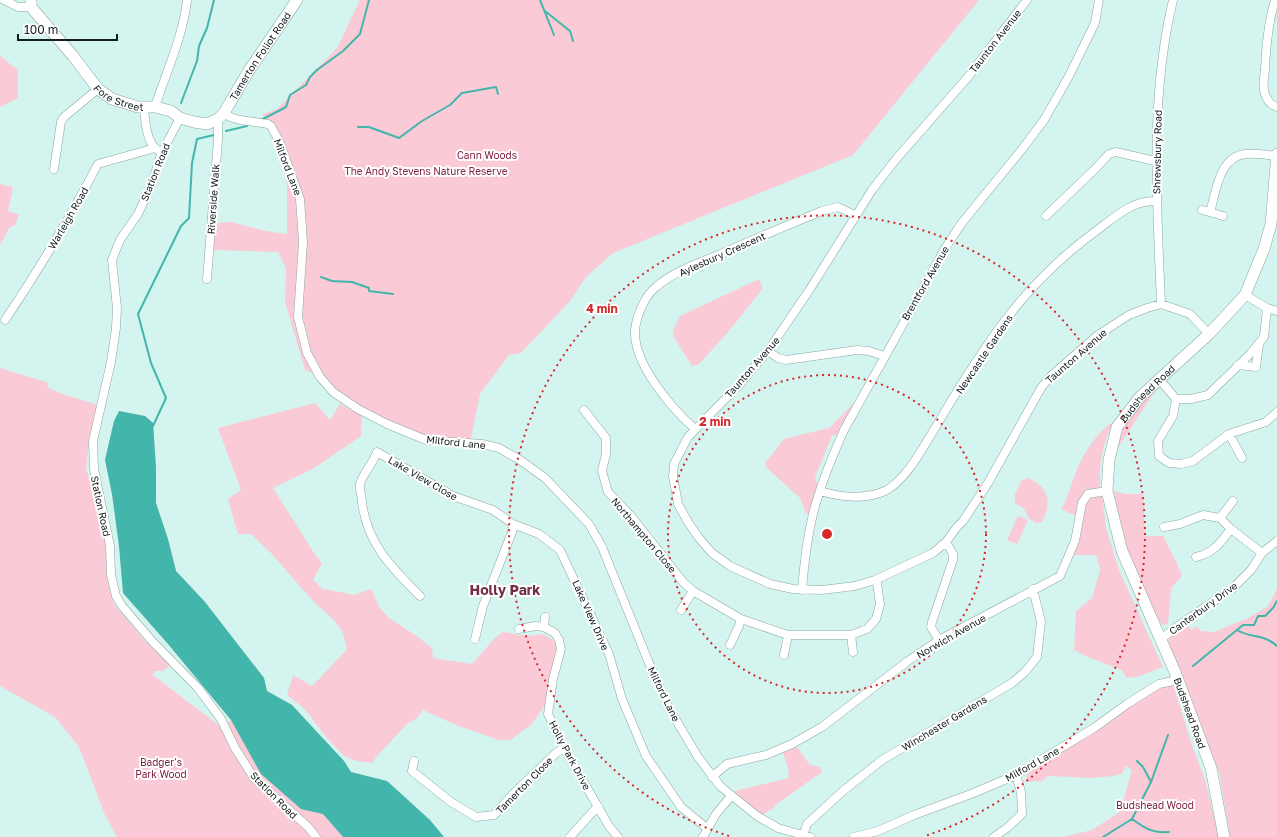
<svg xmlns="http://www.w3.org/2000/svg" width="1277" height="837" viewBox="0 0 1277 837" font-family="'Golos Text',sans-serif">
<rect width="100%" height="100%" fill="#d4f4ef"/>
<!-- green -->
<path fill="#facad6" d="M 360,0 L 979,0 L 853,155 L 613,253 L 586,277 L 570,301 L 521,353 L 509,355 L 480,394 L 470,442 L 415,435 L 346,399 L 320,376 L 305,370 L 285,302 L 286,268 L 278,252 L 213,250 L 213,223 L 231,222 L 266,231 L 287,234 L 287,184 L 276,137 L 265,127 L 263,114 L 277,109 L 337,48 Z
M 0,56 L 18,70 L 18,98 L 0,107 Z
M 0,184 L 13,187 L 8,211 L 19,215 L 15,225 L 9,228 L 0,245 Z
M 759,279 L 763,288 L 729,331 L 699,364 L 692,366 L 673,336 L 673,331 L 680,316 Z
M 0,368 L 49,383 L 47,387 L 62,394 L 98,405 L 89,443 L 86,468 L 101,518 L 109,563 L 108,584 L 114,604 L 146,642 L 171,665 L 163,671 L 155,671 L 153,675 L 221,727 L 231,720 L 168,644 L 123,593 L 119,546 L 112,494 L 105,460 L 114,421 L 119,411 L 145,416 L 153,423 L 156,468 L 156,503 L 168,539 L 176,571 L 205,602 L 264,678 L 267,691 L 292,705 L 344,761 L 351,772 L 387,781 L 430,820 L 444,837 L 117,837 L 105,815 L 79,747 L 55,717 L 0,686 Z
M 1156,390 L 1115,452 L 1123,429 L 1131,416 L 1152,391 Z
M 857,400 L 839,434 L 832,436 L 815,477 L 818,486 L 809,516 L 806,513 L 800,498 L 767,468 L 765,463 L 784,439 L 829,428 Z
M 315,403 L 330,420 L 340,404 L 362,416 L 361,436 L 314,468 L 273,488 L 312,550 L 322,563 L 313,580 L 323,589 L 355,595 L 371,589 L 379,607 L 389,618 L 418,637 L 432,648 L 433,658 L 472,664 L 494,639 L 503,632 L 529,636 L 543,634 L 556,642 L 556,655 L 545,705 L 531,725 L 510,740 L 499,740 L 456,725 L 423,710 L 417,718 L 408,723 L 377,756 L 372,763 L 356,761 L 344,756 L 326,737 L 305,709 L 287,695 L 293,675 L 312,686 L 322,676 L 347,649 L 343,633 L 335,621 L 312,600 L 271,553 L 251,534 L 238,534 L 228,499 L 241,490 L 218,428 Z
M 1113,422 C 1102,446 1099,463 1100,490 L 1088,492 L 1078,517 L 1061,509 C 1067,499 1068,494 1072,483 C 1079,461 1093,435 1113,422 Z
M 1029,478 C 1049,488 1052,503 1042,522 L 1036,523 L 1029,519 L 1024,509 L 1015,503 L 1015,494 L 1022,480 Z
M 1114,491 L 1125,494 L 1143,494 L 1145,536 L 1163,536 L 1176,561 L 1182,576 L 1171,588 L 1168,624 L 1162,625 L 1158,621 L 1127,548 L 1117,514 Z
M 1102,493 L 1106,528 L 1119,570 L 1163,667 L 1137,677 L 1126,678 L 1122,670 L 1088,657 L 1074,650 L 1076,611 L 1092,598 L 1100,570 L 1096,555 L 1073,555 L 1084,503 L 1090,496 Z
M 1018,516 L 1028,520 L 1017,544 L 1007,540 Z
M 1277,589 L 1277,837 L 1230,837 L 1219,771 L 1209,754 L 1168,642 L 1171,635 L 1187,623 L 1191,630 L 1197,626 L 1201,631 L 1214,632 L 1248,618 L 1268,606 Z
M 1173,685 L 1192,745 L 1205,780 L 1219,837 L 1063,837 L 1092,830 L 1120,812 L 1132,770 L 1126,766 L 1122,774 L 1112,776 L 1093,778 L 1048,776 L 1042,781 L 1025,782 L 1029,769 L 1155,689 Z
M 796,746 L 810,765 L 820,767 L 822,772 L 774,806 L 775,807 L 760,816 L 734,796 L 735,791 L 789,778 L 788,768 L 782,750 Z"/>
<!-- water -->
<path fill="#42b6ab" d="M 119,411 L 145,416 L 153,423 L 156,468 L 156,503 L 168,539 L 176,571 L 205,602 L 264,678 L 267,691 L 292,705 L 344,761 L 351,772 L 387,781 L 430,820 L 444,837 L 343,837 L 323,814 L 301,809 L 261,774 L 231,720 L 168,644 L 123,593 L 119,546 L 112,494 L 105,460 L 114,421 Z"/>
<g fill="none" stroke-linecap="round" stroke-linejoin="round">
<!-- stream -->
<path stroke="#42b6ab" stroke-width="2" d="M 540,0 L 554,35
M 545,11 L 570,31 L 573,41
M 181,103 L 197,61 L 199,46 L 207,28 L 214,0
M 263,119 L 286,107 L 290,95 L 306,85 L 310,77 L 317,70 L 343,51 L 360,34 L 369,0
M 358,127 L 369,127 L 399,138 L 422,121 L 450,105 L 462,93 L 496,87 L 498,94
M 226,131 L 247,126
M 321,277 L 332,281 L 352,282 L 369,288 L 369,291 L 393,294
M 153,426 L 166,398 L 151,363 L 138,314 L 181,226 L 189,218 L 192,163 L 197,139 L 214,135
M 1237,630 C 1252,639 1262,633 1277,646
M 1193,666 L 1243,625 L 1254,625 L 1258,616 L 1265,616 L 1273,608 L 1277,601
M 1137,761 L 1143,767 L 1151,782
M 1132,819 C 1146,829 1152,833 1169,832
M 1103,837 L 1132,819 L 1151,782 L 1168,735"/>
<defs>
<path id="street" d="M 4,0 L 18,7 L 31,7
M 1027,0 L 968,77 L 897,158 L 872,190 L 810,289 L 768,351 L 738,386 L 688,437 L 674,464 L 673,476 L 678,504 L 688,522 L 699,538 L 712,553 L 730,566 L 770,584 L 793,589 L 822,590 L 855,586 L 875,580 L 933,553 L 946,542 L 957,527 L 963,521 L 988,483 L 1041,388 L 1051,376 L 1098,335 L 1129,315 L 1147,308 L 1161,304 L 1190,314 L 1209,334
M 1275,0 C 1268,23 1266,46 1265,70 C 1264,77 1262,87 1265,94 C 1267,101 1271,105 1277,107
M 144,107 C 145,120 146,144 159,151
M 155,107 C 166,72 183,37 187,0
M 224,113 L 230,117 L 240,120 L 268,124 L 271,126 L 280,143 L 300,199 L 303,242 L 298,317 L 307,353 L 320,377 L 333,392 L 358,409 L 387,424 L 426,440 L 482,444 L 499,448 L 520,460 L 545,478 L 589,524 L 602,547 L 651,668 L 670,710 L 698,757 L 720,786 L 757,816 L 778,828 L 810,837
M 180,118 L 162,152 L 151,186 L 138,214 L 120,240 L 112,260 L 117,308 L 116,328 L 111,362 L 93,441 L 94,469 L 110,546 L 111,575 L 116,596 L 122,606 L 152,641 L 198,688 L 221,719 L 235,748 L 254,778 L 308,827 L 316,837
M 54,169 L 61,122 L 64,117 L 98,89
M 1202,210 L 1223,216
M 1210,212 C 1216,192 1219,157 1245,154 C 1255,153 1267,155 1277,156
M 1046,216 L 1096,168 L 1109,154 L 1116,152 L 1155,161
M 207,279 L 218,140 L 218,119
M 1245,295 L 1267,308 L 1277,311
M 1161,304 C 1157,202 1149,101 1173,0
M 5,320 C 39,270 70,217 98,164 L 155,148
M 768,351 L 778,358 L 786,360 L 857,350 L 869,351 L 884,356
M 1238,365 L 1256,367 L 1259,344
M 1160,380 L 1176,399
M 1176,399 L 1173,416 L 1158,441 L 1159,456 L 1169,463 L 1181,464 L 1193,461 L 1229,434 L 1266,422 L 1277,412
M 1176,399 L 1191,399 L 1208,395 L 1250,354 L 1264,337 L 1267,308
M 584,410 L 606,438 L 606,454 L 602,471 L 608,492 L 631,516 L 683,582 L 693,591 L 741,619 L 788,635 L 851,635 L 867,629 L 876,619 L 880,604 L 877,583 L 875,580
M 695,429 C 671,408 633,363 635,330 C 636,320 639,312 643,304 C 646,298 651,291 656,287 C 674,271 699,263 721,254 C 754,239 788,225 822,211 L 838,207 L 855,215
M 1229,434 L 1242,458
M 820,491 C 840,497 864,500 885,491 C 907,480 924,445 937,425 C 951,401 966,376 982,353 C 1013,305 1054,261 1100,228 C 1117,215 1134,200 1156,201
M 1220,518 L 1233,501
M 1164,527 L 1180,524 L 1203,515 L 1220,518 L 1231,529 L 1262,553
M 1196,557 C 1214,553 1220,543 1231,529
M 802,590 C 804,564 807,539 813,514 C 820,485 832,457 844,430 L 946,247 L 961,224 L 1023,148 L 1044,120 L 1069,76 L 1095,23 L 1099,0
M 420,596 C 392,568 367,544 362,502 C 362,497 359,489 360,484 C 362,475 374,462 377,452 L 453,496 L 493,510 L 513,524 L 539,534 L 560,550 L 609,654 L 622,699 L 646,756 L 681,807 L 708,829
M 681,610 L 693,591
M 545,617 L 544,627 L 555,633 L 559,640 L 561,649 L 553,679 L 548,714 L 564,748 L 609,826 L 618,837
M 519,629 L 536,626 L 544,627
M 851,635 L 853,652
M 475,639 L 483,606 L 512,532 L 513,524
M 1161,639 L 1175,628 L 1233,588 L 1251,570 L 1262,553 L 1277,541
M 939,640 L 931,627 L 932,622 L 953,560 L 953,554 L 946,542
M 730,645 L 739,626 L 741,619
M 784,655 L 788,635
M 414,761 L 412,771 L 451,802 L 476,817 L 494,815 L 512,795 L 556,753 L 564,748
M 712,777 L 727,764 L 766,755 L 792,744 L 822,727 L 908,661 L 939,640 L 1060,576 L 1075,541 L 1082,503 L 1088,494 L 1107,491
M 803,836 L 807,824 L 843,791 L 882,760 L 1012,683 L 1025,672 L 1037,657 L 1041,622 L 1033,589
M 570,837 L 598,806
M 703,837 L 716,814 L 731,796
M 854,837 L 878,831 L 914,815 L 971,794 L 1016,775 L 1094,728 L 1127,704 L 1159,684 L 1178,680
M 994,837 L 1007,828 L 1022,814 L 1021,792 L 1016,775"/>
<g id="secondary">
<path id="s1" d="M 31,0 L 31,7 L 73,56 L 98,89 L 112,99 L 138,107 L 155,107 L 171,111 L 180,118 L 194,122 L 207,124 L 218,119 L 224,113 L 248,72 L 297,0"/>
<path id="s2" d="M 1224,837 L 1211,768 L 1175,672 L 1122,551 L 1107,491 L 1109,460 L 1117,427 L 1140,397 L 1209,334 L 1245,295 L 1264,249 L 1271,224 L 1277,154"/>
</g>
</defs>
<!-- street casing -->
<use href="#street" stroke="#88a7a2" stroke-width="9"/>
<!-- secondary casing -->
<use href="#secondary" stroke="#88a7a2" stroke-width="12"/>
<!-- street -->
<use href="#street" stroke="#fff" stroke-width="8"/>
<!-- secondary -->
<use href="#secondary" stroke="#fff" stroke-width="11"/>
</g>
<!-- distance rings -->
<g fill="none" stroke="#d62828" stroke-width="2" stroke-dasharray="2 4">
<circle cx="827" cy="534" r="159"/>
<path d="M729 836A318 318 0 1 1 925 836"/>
</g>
<g text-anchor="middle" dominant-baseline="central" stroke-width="4" stroke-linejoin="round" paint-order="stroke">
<!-- street labels -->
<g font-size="10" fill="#111d1b" stroke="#fff">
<text transform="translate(995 41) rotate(-52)">Taunton Avenue</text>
<text stroke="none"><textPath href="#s1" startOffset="318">Tamerton Foliot Road</textPath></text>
<text stroke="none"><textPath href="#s1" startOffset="136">Fore Street</textPath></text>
<text transform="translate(1157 152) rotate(-89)">Shrewsbury Road</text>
<text transform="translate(288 167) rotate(69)">Milford Lane</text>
<text transform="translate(155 172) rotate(-68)">Station Road</text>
<text transform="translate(213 199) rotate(-86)">Riverside Walk</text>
<text transform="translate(68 218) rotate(-60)">Warleigh Road</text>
<text transform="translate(722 254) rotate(-24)">Aylesbury Crescent</text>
<text transform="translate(925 283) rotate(-60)">Brentford Avenue</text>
<text transform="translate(984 354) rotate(-56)">Newcastle Gardens</text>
<text transform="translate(1076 356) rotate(-41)">Taunton Avenue</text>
<text transform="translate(752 367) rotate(-49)">Taunton Avenue</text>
<text stroke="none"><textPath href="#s2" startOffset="477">Budshead Road</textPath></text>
<text transform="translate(456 442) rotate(6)">Milford Lane</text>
<text transform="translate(423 478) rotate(30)">Lake View Close</text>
<text transform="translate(101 506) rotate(78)">Station Road</text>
<text transform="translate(644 535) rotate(50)">Northampton Close</text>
<text transform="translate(1203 608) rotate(-36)">Canterbury Drive</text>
<text transform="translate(591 615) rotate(66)">Lake View Drive</text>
<text transform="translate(951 636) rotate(-30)">Norwich Avenue</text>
<text transform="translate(664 694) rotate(64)">Milford Lane</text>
<text transform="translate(1190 713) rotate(70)">Budshead Road</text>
<text transform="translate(944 723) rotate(-31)">Winchester Gardens</text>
<text transform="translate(570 755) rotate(62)">Holly Park Drive</text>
<text transform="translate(1032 764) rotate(-29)">Milford Lane</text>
<text transform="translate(524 785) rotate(-45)">Tamerton Close</text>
<text transform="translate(274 795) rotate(45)">Station Road</text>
</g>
<!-- park labels -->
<g font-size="10" fill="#832247" stroke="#fff">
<text x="487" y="155">Cann Woods</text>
<text x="426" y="171">The Andy Stevens Nature Reserve</text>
<text x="161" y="762">Badger's<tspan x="161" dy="12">Park Wood</tspan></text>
<text x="1155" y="805">Budshead Wood</text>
</g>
<!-- district labels -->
<g font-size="14" font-weight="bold" fill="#732e45" stroke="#fff">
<text x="505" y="589">Holly Park</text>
</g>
</g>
<circle cx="827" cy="534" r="6" fill="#d62828" stroke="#fff" stroke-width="2"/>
<g font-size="12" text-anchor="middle" font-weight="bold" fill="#d62828" stroke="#fff" stroke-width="4" stroke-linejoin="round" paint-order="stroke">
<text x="602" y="313">4 min</text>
<text x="715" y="426">2 min</text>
</g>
<!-- scale -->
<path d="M18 34v6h99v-6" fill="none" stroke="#111d1b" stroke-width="2"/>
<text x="24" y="34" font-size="12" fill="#111d1b" stroke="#ffffff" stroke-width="3" paint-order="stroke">100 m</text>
</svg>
